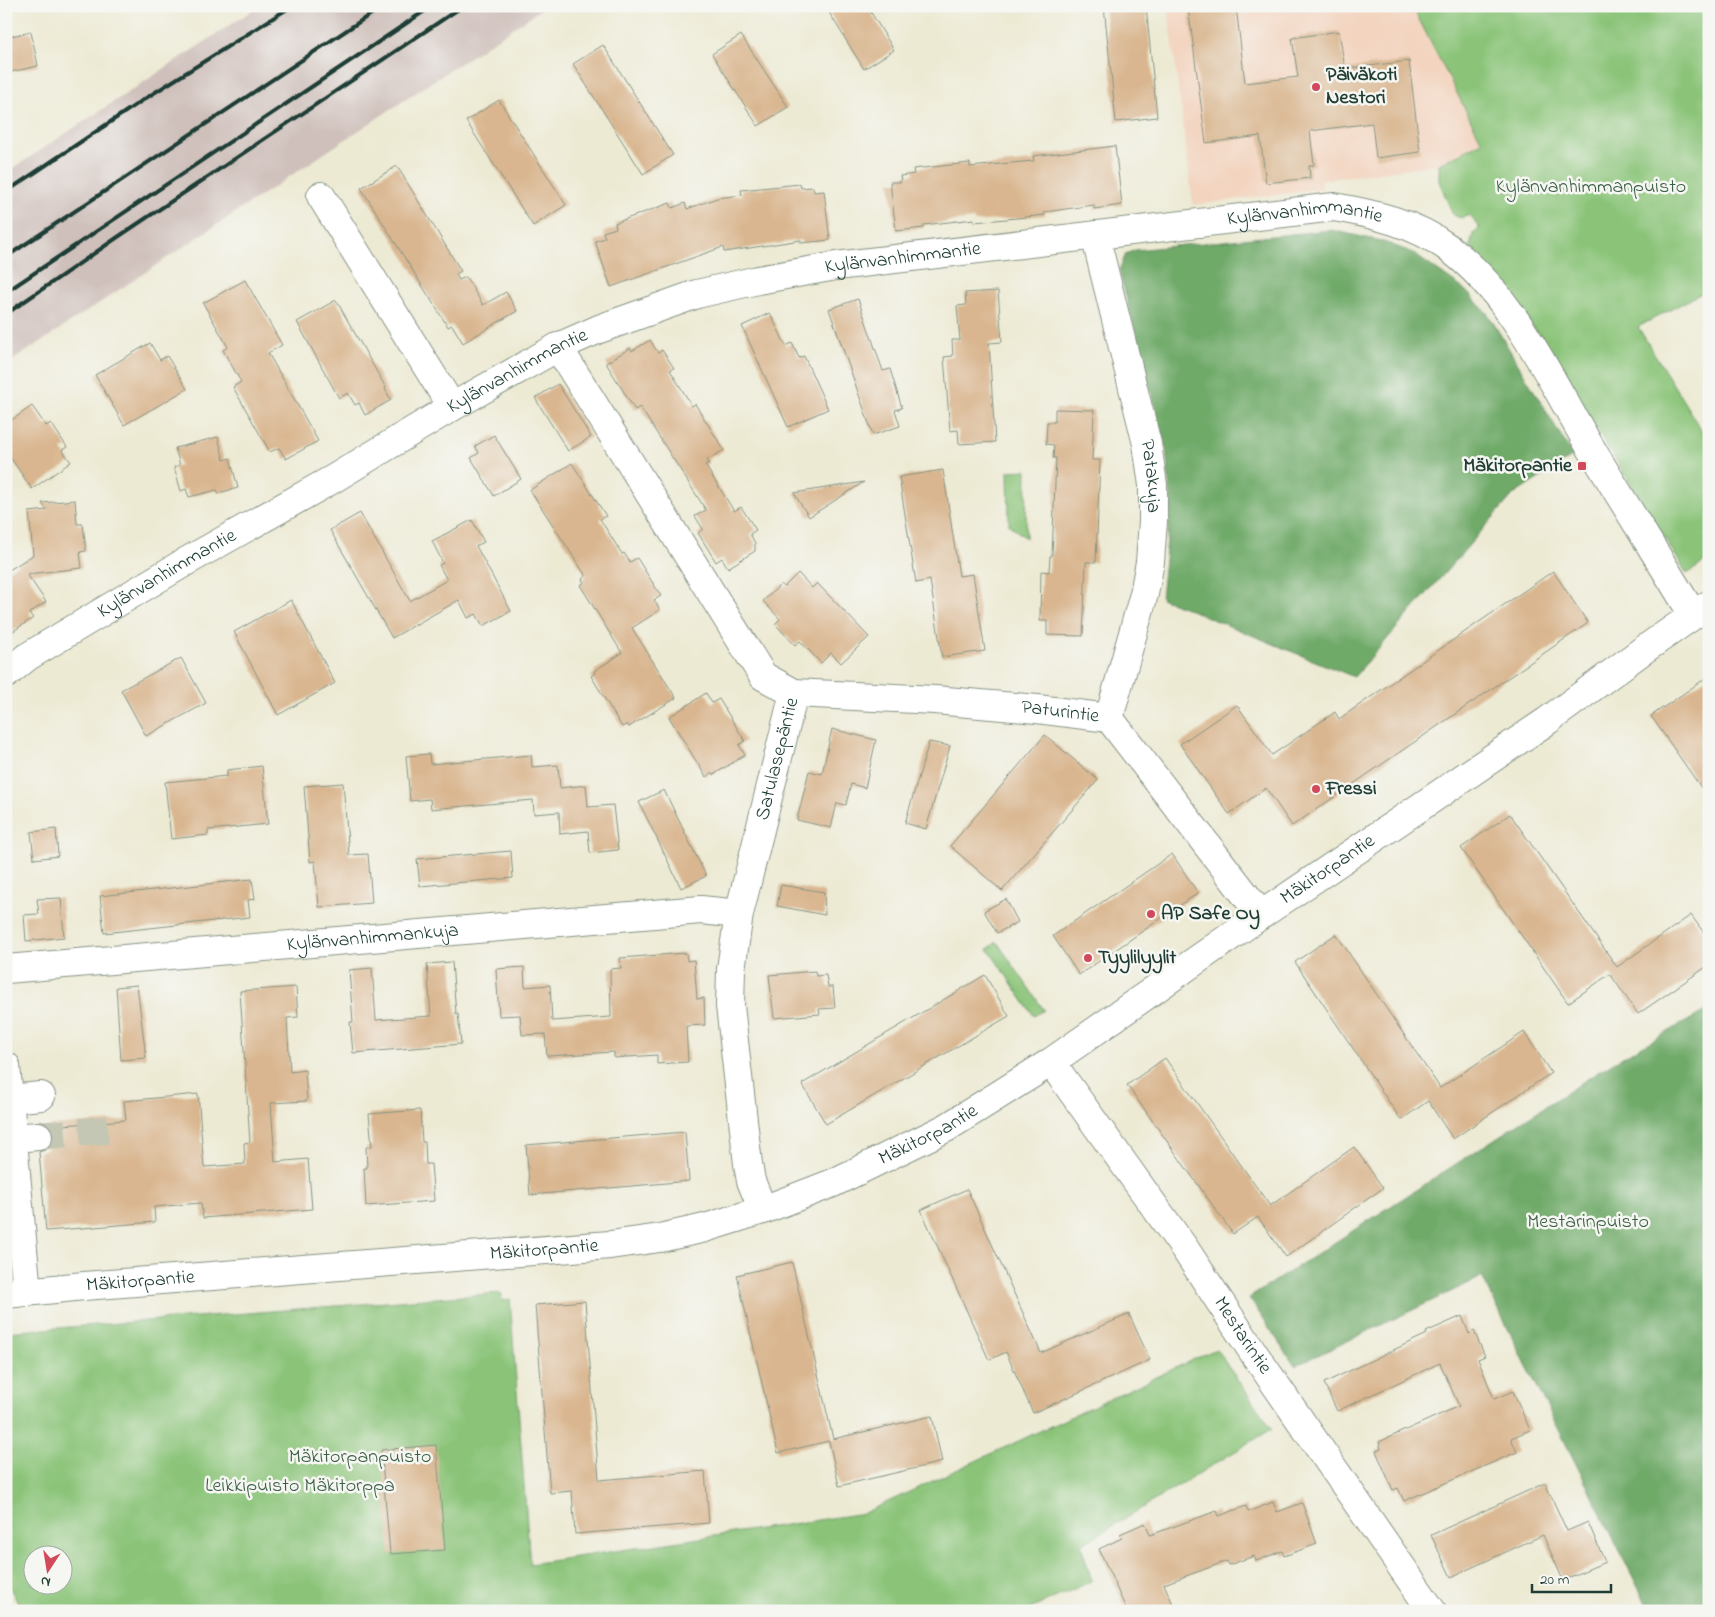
<svg xmlns="http://www.w3.org/2000/svg" width="1715" height="1617" viewBox="0 0 1715 1617" font-family="'Indie Flower',sans-serif">
<rect width="100%" height="100%" fill="#f6f6f2"/>
<filter id="ink" filterUnits="userSpaceOnUse"><feTurbulence type="fractalNoise" baseFrequency=".02" numOctaves="2"/><feDisplacementMap in="SourceGraphic" scale="10" xChannelSelector="R" yChannelSelector="G"/><feConvolveMatrix kernelMatrix="1 2 1 2 8 2 1 2 1" color-interpolation-filters="sRGB"/></filter>
<filter id="wash" filterUnits="userSpaceOnUse"><feTurbulence type="fractalNoise" baseFrequency=".0096" numOctaves="4" result="noise"/><feDisplacementMap in="SourceGraphic" scale="20" xChannelSelector="R" yChannelSelector="G"/><feGaussianBlur stdDeviation="1.12" result="paint"/><feColorMatrix in="noise" values="0 0 0 0 0 0 0 0 0 0 0 0 0 0 0 0 0 1.4 0 .05"/><feComposite in="paint" operator="in"/></filter>
<g filter="url(#wash)">
<rect width="100%" height="100%" fill="#edead4"/>
<!-- built -->
<path fill="#f3d4bf" d="M 1168,6 L 1412,6 L 1483,142 L 1439,164 L 1321,180 L 1322,189 L 1193,205 Z"/>
<!-- industrial -->
<path fill="#cfc0bb" d="M 259,6 L 546,6 L 6,365 L 6,173 Z"/>
<!-- green -->
<path fill="#8bc479" stroke="#558056" fill-rule="evenodd" d="M 1412,6 L 1709,6 L 1709,289 L 1638,327 L 1709,443 L 1709,559 L 1687,574 L 1511,292 L 1470,246 L 1473,234 L 1479,228 L 1470,215 L 1461,218 L 1453,215 L 1439,181 L 1439,164 L 1482,142 Z
M 1027,470 L 1026,538 L 1009,525 L 1008,471 Z
M 997,942 L 1044,1010 L 1034,1016 L 988,949 Z
M 501,1293 L 502,1301 L 510,1299 L 530,1564 L 864,1513 L 1216,1349 L 1272,1429 L 1081,1545 L 1092,1581 L 1026,1611 L 22,1611 L 6,1580 L 6,1332 ZM 32,1554 L 62,1554 L 62,1584 L 32,1584 Z"/>
<!-- forest -->
<path fill="#70aa69" stroke="#48744e" d="M 1331,230 L 1381,241 L 1411,252 L 1465,290 L 1488,314 L 1573,456 L 1512,496 L 1354,677 L 1161,598 L 1171,501 L 1166,448 L 1119,270 L 1126,254 L 1135,250 Z
M 1709,1009 L 1709,1611 L 1650,1611 L 1482,1277 L 1295,1366 L 1249,1298 L 1612,1063 Z"/>
<g id="blocks">
<!-- building -->
<path fill="#d9b68f" d="M 825,6 L 867,6 L 894,50 L 864,69 Z
M 1104,6 L 1146,6 L 1157,117 L 1116,122 Z
M 1188,6 L 1236,6 L 1245,83 L 1298,77 L 1292,38 L 1339,31 L 1345,69 L 1409,61 L 1420,152 L 1376,158 L 1372,123 L 1310,131 L 1314,165 L 1309,166 L 1310,178 L 1266,183 L 1260,136 L 1206,143 Z
M 31,32 L 38,66 L 6,73 L 6,37 Z
M 741,35 L 788,107 L 758,126 L 712,54 Z
M 603,45 L 673,155 L 643,174 L 573,64 Z
M 499,100 L 566,205 L 533,226 L 466,121 Z
M 1115,146 L 1122,205 L 1094,209 L 1094,205 L 1045,212 L 1045,215 L 1017,218 L 974,222 L 974,219 L 924,225 L 924,228 L 896,231 L 890,182 L 901,182 L 900,176 L 914,174 L 913,169 L 970,163 L 970,167 L 1021,162 L 1034,161 L 1033,156 Z
M 397,166 L 461,271 L 456,274 L 459,280 L 466,277 L 483,305 L 506,292 L 517,311 L 463,343 L 452,325 L 448,327 L 361,188 Z
M 800,184 L 801,188 L 813,187 L 814,192 L 824,191 L 830,240 L 801,243 L 801,240 L 724,252 L 723,247 L 611,287 L 595,241 L 605,238 L 603,232 L 616,228 L 615,223 L 670,203 L 672,208 L 685,203 L 687,209 L 717,198 L 742,195 L 741,190 Z
M 245,280 L 282,345 L 268,353 L 318,441 L 286,459 L 279,448 L 270,452 L 233,387 L 241,382 L 223,350 L 228,347 L 203,303 Z
M 998,291 L 1002,342 L 989,343 L 995,442 L 959,444 L 958,430 L 950,431 L 944,357 L 953,356 L 952,340 L 960,340 L 957,306 L 966,305 L 965,293 Z
M 858,299 L 883,371 L 890,369 L 902,408 L 895,410 L 900,426 L 873,435 L 829,309 Z
M 336,300 L 386,388 L 385,389 L 391,400 L 365,415 L 359,403 L 355,405 L 348,393 L 339,398 L 297,322 Z
M 770,313 L 786,346 L 792,343 L 799,358 L 804,356 L 828,409 L 788,427 L 742,326 Z
M 650,340 L 658,353 L 662,350 L 674,368 L 670,370 L 692,406 L 695,404 L 724,450 L 707,460 L 709,463 L 705,465 L 734,511 L 741,507 L 756,530 L 750,534 L 755,543 L 755,551 L 728,568 L 722,558 L 716,562 L 698,533 L 703,529 L 695,516 L 706,510 L 640,407 L 635,410 L 606,363 L 630,348 L 632,351 Z
M 150,343 L 160,360 L 167,356 L 187,389 L 124,425 L 95,375 Z
M 558,384 L 591,437 L 568,451 L 535,398 Z
M 32,406 L 46,426 L 51,423 L 67,447 L 62,450 L 71,462 L 32,489 L 6,451 L 6,424 Z
M 1055,409 L 1094,410 L 1092,460 L 1100,460 L 1096,562 L 1086,562 L 1083,636 L 1047,635 L 1047,621 L 1040,621 L 1041,571 L 1049,572 L 1050,556 L 1052,556 L 1056,458 L 1053,458 L 1054,445 L 1046,444 L 1047,422 L 1055,422 Z
M 494,435 L 521,479 L 494,496 L 471,458 L 479,453 L 475,446 Z
M 218,437 L 224,460 L 230,458 L 238,488 L 218,493 L 217,490 L 189,497 L 186,489 L 181,491 L 174,467 L 180,465 L 175,448 Z
M 572,463 L 606,516 L 600,519 L 622,554 L 624,553 L 630,562 L 637,558 L 661,596 L 654,600 L 660,610 L 632,628 L 676,698 L 629,727 L 627,724 L 622,727 L 591,676 L 595,673 L 594,671 L 622,653 L 580,585 L 584,583 L 582,579 L 586,576 L 530,490 Z
M 943,470 L 959,576 L 973,574 L 985,651 L 942,657 L 930,580 L 916,583 L 899,477 Z
M 864,482 L 809,517 L 794,493 Z
M 75,500 L 77,524 L 83,524 L 86,551 L 80,552 L 82,568 L 27,574 L 46,602 L 29,613 L 33,618 L 6,636 L 6,572 L 33,555 L 29,512 L 47,510 L 42,503 Z
M 360,513 L 410,601 L 447,580 L 439,565 L 443,563 L 432,541 L 472,520 L 484,542 L 476,546 L 511,611 L 483,626 L 476,614 L 468,618 L 459,600 L 392,638 L 330,530 Z
M 1553,571 L 1588,623 L 1292,826 L 1266,788 L 1229,814 L 1180,744 L 1237,705 L 1272,755 L 1335,712 L 1339,719 Z
M 798,573 L 812,588 L 817,583 L 869,637 L 841,663 L 831,653 L 821,663 L 800,641 L 795,645 L 775,624 L 780,619 L 763,601 L 781,584 L 784,587 Z
M 291,600 L 335,683 L 278,715 L 234,632 Z
M 181,658 L 206,703 L 146,736 L 121,690 Z
M 1709,676 L 1709,799 L 1651,716 Z
M 706,693 L 712,703 L 719,699 L 745,741 L 739,745 L 745,755 L 713,775 L 711,773 L 706,777 L 669,717 Z
M 832,729 L 876,740 L 865,788 L 851,784 L 846,805 L 837,803 L 831,828 L 797,820 L 809,771 L 822,774 Z
M 1045,735 L 1098,780 L 1002,891 L 950,846 Z
M 929,742 L 950,746 L 926,829 L 905,823 Z
M 429,754 L 430,764 L 531,755 L 532,767 L 558,765 L 560,788 L 586,785 L 588,807 L 613,805 L 618,850 L 590,853 L 588,831 L 560,834 L 559,812 L 534,814 L 533,800 L 431,809 L 430,799 L 410,801 L 406,756 Z
M 262,766 L 268,824 L 208,830 L 208,835 L 171,839 L 165,782 L 227,776 L 227,770 Z
M 343,783 L 349,855 L 368,854 L 372,903 L 319,907 L 315,861 L 310,862 L 304,786 Z
M 664,790 L 706,876 L 681,888 L 639,802 Z
M 1510,814 L 1617,967 L 1691,915 L 1709,940 L 1709,965 L 1638,1014 L 1610,974 L 1568,1003 L 1461,848 Z
M 56,829 L 58,856 L 34,859 L 31,832 Z
M 511,851 L 513,878 L 420,886 L 417,859 Z
M 1172,854 L 1198,893 L 1079,975 L 1053,936 Z
M 252,879 L 255,899 L 248,900 L 250,917 L 104,933 L 100,896 Z
M 781,885 L 824,892 L 825,915 L 777,906 Z
M 61,898 L 64,937 L 26,941 L 24,915 L 39,914 L 37,899 Z
M 1006,899 L 1018,922 L 997,933 L 984,911 Z
M 1336,934 L 1440,1088 L 1524,1032 L 1551,1073 L 1453,1139 L 1428,1101 L 1401,1120 L 1295,962 Z
M 686,953 L 687,961 L 694,960 L 697,999 L 704,998 L 705,1025 L 686,1026 L 688,1062 L 657,1064 L 657,1055 L 614,1058 L 614,1052 L 547,1056 L 545,1034 L 522,1035 L 520,1015 L 499,1016 L 496,969 L 524,967 L 525,987 L 550,985 L 552,1021 L 611,1017 L 610,969 L 621,968 L 620,958 Z
M 452,962 L 456,1014 L 458,1014 L 461,1044 L 353,1053 L 350,1022 L 353,1022 L 349,970 L 372,968 L 376,1020 L 431,1016 L 427,964 Z
M 815,971 L 816,976 L 826,975 L 828,987 L 833,987 L 835,1008 L 819,1009 L 820,1014 L 774,1018 L 769,975 Z
M 985,975 L 1009,1016 L 826,1124 L 802,1084 Z
M 137,985 L 146,1058 L 121,1060 L 116,987 Z
M 296,987 L 298,1017 L 287,1018 L 290,1072 L 305,1070 L 307,1101 L 271,1103 L 275,1162 L 308,1159 L 312,1209 L 203,1218 L 201,1203 L 154,1207 L 155,1222 L 46,1231 L 39,1152 L 47,1149 L 52,1142 L 53,1134 L 50,1126 L 126,1120 L 124,1101 L 198,1094 L 204,1167 L 245,1164 L 244,1143 L 250,1142 L 240,991 Z
M 1165,1058 L 1270,1206 L 1354,1147 L 1383,1188 L 1286,1257 L 1258,1217 L 1233,1234 L 1127,1085 Z
M 420,1110 L 422,1142 L 425,1142 L 426,1164 L 431,1164 L 434,1201 L 366,1206 L 364,1168 L 367,1168 L 366,1147 L 372,1146 L 369,1114 Z
M 685,1132 L 689,1181 L 530,1195 L 526,1145 Z
M 967,1189 L 1041,1353 L 1129,1314 L 1150,1360 L 1033,1413 L 1006,1352 L 989,1360 L 921,1210 Z
M 792,1262 L 833,1439 L 932,1416 L 942,1462 L 839,1486 L 829,1441 L 778,1453 L 737,1275 Z
M 585,1301 L 599,1480 L 705,1471 L 709,1523 L 575,1534 L 572,1491 L 550,1493 L 535,1305 Z
M 1462,1316 L 1469,1334 L 1474,1331 L 1485,1356 L 1478,1359 L 1494,1399 L 1513,1391 L 1530,1430 L 1511,1438 L 1517,1452 L 1404,1501 L 1398,1488 L 1393,1490 L 1376,1451 L 1381,1449 L 1379,1442 L 1459,1406 L 1440,1363 L 1337,1411 L 1324,1383 L 1427,1334 L 1426,1332 Z
M 436,1445 L 445,1550 L 390,1554 L 381,1450 Z
M 1545,1483 L 1567,1531 L 1588,1522 L 1605,1562 L 1563,1580 L 1543,1535 L 1451,1577 L 1431,1535 Z
M 1273,1502 L 1277,1512 L 1302,1503 L 1317,1544 L 1284,1556 L 1282,1551 L 1256,1561 L 1254,1556 L 1229,1565 L 1227,1561 L 1164,1584 L 1176,1611 L 1127,1611 L 1099,1549 L 1122,1538 L 1120,1534 L 1145,1523 L 1150,1535 L 1217,1511 L 1219,1516 L 1246,1506 L 1248,1512 Z"/>
</g>
</g>
<g filter="url(#ink)">
<use href="#blocks" fill-opacity="0" stroke="#869484" stroke-width="1"/>
<g fill="none" stroke-linecap="round" stroke-linejoin="round">
<!-- minor-tunnel -->
<path stroke="#c4c7b4" stroke-width="28" stroke-dasharray="28 14" stroke-linecap="butt" d="M 38,1136 L 117,1129"/>
<defs>
<g id="minor">
<path d="M 321,196 L 452,407"/>
<path id="s1" d="M 1095,235 L 1147,444 L 1153,485 L 1153,521 L 1150,562 L 1144,594 L 1109,718"/>
<path id="s2" d="M 558,347 L 763,676 L 794,693 L 935,700 L 1037,709 L 1109,718 L 1261,915"/>
<path id="s3" d="M 6,674 L 27,657 L 187,561 L 333,479 L 452,407 L 558,347 L 599,329 L 697,294 L 758,280 L 836,266 L 1334,207 C 1374,214 1414,223 1447,247 C 1512,293 1552,383 1592,450 C 1625,505 1660,560 1693,615"/>
<path id="s4" d="M 6,969 L 701,910 L 739,914"/>
<path id="s5" d="M 1051,1062 L 1185,1249 L 1255,1355 L 1432,1611"/>
<path d="M 6,1066 L 27,1292"/>
<path d="M 9,1099 L 41,1096"/>
<path d="M 13,1138 L 38,1136"/>
<path id="s6" d="M 763,1210 L 751,1181 L 748,1164 L 730,1006 L 731,969 L 739,914 L 794,693"/>
<path id="s7" d="M 6,1294 L 84,1286 L 610,1245 L 660,1238 L 705,1228 L 763,1210 L 833,1183 L 946,1128 L 1051,1062 L 1261,915 L 1547,721 L 1642,651 L 1708,605"/>
</g>
</defs>
<!-- minor casing -->
<use href="#minor" stroke="#869484" stroke-width="30"/>
<!-- minor -->
<use href="#minor" stroke="#fff" stroke-width="28"/>
<!-- rail -->
<path stroke="#1f3d34" stroke-width="4" d="M 6,192 L 146,98 L 292,6
M 6,257 L 383,6
M 6,292 L 432,6
M 6,314 L 118,237 L 463,6"/>
</g>
</g>
<!-- markers -->
<g fill="#d1495b" stroke="#f6f6f2" stroke-width="2">
<circle cx="1316" cy="87" r="5"/>
<rect x="1577" y="461" width="10" height="10" rx="2.5"/>
<circle cx="1316" cy="789" r="5"/>
<circle cx="1151" cy="914" r="5"/>
<circle cx="1088" cy="958" r="5"/>
</g>
<g text-anchor="middle" dominant-baseline="central" stroke-width="5" stroke-linejoin="round" paint-order="stroke">
<!-- poi labels -->
<g font-size="20" font-weight="bold" fill="#1f3d34" stroke="#f6f6f2" text-anchor="start">
<text x="1326" y="75">Päiväkoti<tspan x="1326" dy="23">Nestori</tspan></text>
<text x="1572" y="466" text-anchor="end">Mäkitorpantie</text>
<text x="1326" y="789">Fressi</text>
<text x="1161" y="914">AP Safe Oy</text>
<text x="1098" y="958">Tyylilyylit</text>
</g>
<!-- park labels -->
<g font-size="20" fill="#3a5f45" stroke="#f6f6f2">
<text x="1591" y="187">Kylänvanhimmanpuisto</text>
<text x="1588" y="1222">Mestarinpuisto</text>
<text x="360" y="1457">Mäkitorpanpuisto</text>
<text x="300" y="1486">Leikkipuisto Mäkitorppa</text>
</g>
<!-- street labels -->
<g font-size="20" fill="#1f3d34" stroke="#f6f6f2">
<text stroke="none"><textPath href="#s3" startOffset="1405">Kylänvanhimmantie</textPath></text>
<text stroke="none"><textPath href="#s3" startOffset="1000">Kylänvanhimmantie</textPath></text>
<text stroke="none"><textPath href="#s3" startOffset="595">Kylänvanhimmantie</textPath></text>
<text stroke="none"><textPath href="#s1" startOffset="248">Patakuja</textPath></text>
<text stroke="none"><textPath href="#s3" startOffset="190">Kylänvanhimmantie</textPath></text>
<text stroke="none"><textPath href="#s2" startOffset="690">Paturintie</textPath></text>
<text stroke="none"><textPath href="#s6" startOffset="460">Satulasepäntie</textPath></text>
<text stroke="none"><textPath href="#s7" startOffset="1425">Mäkitorpantie</textPath></text>
<text stroke="none"><textPath href="#s4" startOffset="368">Kylänvanhimmankuja</textPath></text>
<text stroke="none"><textPath href="#s7" startOffset="945">Mäkitorpantie</textPath></text>
<text stroke="none"><textPath href="#s7" startOffset="540">Mäkitorpantie</textPath></text>
<text stroke="none"><textPath href="#s7" startOffset="135">Mäkitorpantie</textPath></text>
<text stroke="none"><textPath href="#s5" startOffset="334">Mestarintie</textPath></text>
</g>
</g>
<!-- margin -->
<rect width="1715" height="1617" fill="none" stroke="#f6f6f2" stroke-width="25"/>
<!-- north arrow -->
<g transform="translate(48 1570) rotate(192)"><circle r="24" fill="#f6f6f2" stroke="#a0aca6"/>
<path d="M0-4L9 19L0 12L-9 19Z" fill="#d1495b"/>
<text y="-8" font-size="14" font-weight="bold" text-anchor="middle" fill="#1f3d34">N</text>
</g>
<!-- scale -->
<path d="M1532 1584v8h79v-8" fill="none" stroke="#1f3d34" stroke-width="2.5"/>
<text x="1540" y="1584" font-size="15" fill="#1f3d34" stroke="#f6f6f2" stroke-width="4" paint-order="stroke">20 m</text>
</svg>
